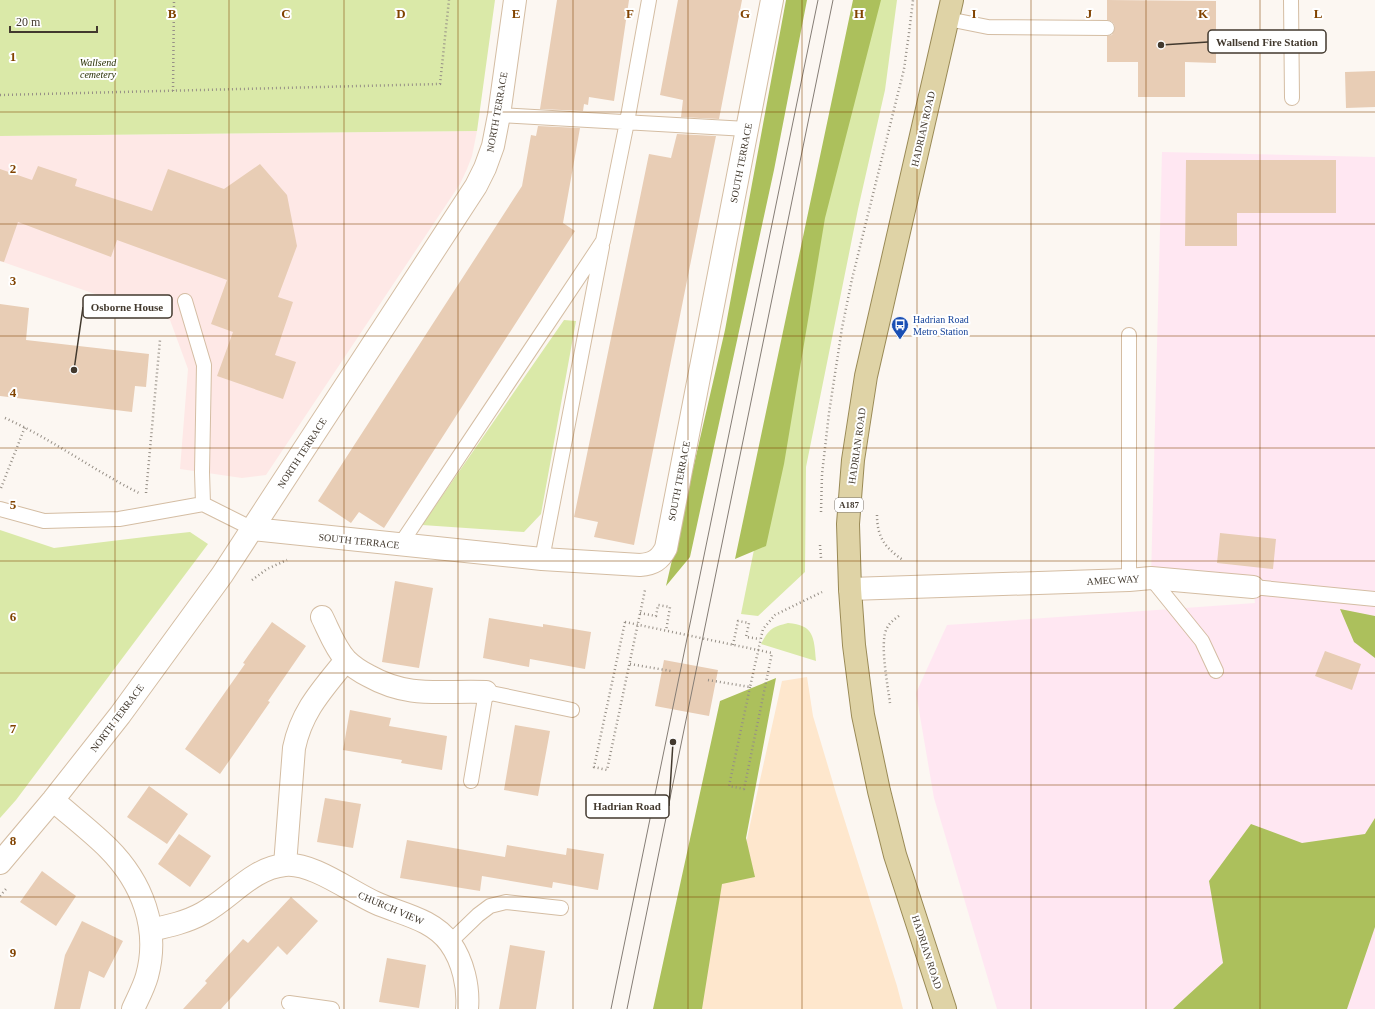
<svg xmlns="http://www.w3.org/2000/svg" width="1375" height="1009" viewBox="0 0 1375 1009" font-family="'Times New Roman',serif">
<rect width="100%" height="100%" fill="#fcf7f2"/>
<!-- built -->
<path fill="#fee7cd" d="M 807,677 L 813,716 L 836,793 L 897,986 L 903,1009 L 679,1009 L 703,898 L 742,861 L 782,681 Z"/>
<!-- industrial -->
<path fill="#ffe7f2" d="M 1162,152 L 1375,157 L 1375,1009 L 997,1009 L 934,798 L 916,693 L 947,625 L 1255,603 L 1253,587 L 1151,578 Z"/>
<!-- education -->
<path fill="#fee8e6" d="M 477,131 L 472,156 L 467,169 L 460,184 L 266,475 L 242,478 L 180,469 L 188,369 L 170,320 L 0,261 L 0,136 Z"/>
<!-- green -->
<path fill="#dae9a8" d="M 0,0 L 495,0 L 477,131 L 0,136 Z
M 865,0 L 897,0 L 885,90 L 858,209 L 806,467 L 805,572 L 758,616 L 741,614 Z
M 564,320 L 576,321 L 541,514 L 524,532 L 422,525 Z
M 0,530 L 54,548 L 153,536 L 190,532 L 208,544 L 16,800 L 0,818 Z
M 788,623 C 814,625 814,637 816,661 L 761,644 C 769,629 772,627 788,623 Z"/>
<!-- forest -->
<path fill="#acc05c" d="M 786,0 L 807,0 L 774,170 L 690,557 L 666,586 L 725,330 Z
M 853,0 L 881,0 L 825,218 L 784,464 L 766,546 L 735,559 Z
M 1340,609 L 1375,616 L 1375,658 L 1354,642 Z
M 776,678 L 746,838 L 755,877 L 722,884 L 702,1009 L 653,1009 L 720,701 Z
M 1375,818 L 1375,927 L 1347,1009 L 1173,1009 L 1223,963 L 1209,881 L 1251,824 L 1302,843 L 1365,834 Z"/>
<!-- building -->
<path fill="#e8cdb5" d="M 557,0 L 629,0 L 614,101 L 589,97 L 588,105 L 584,104 L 583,111 L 540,109 Z
M 678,0 L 742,0 L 719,119 L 681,117 L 683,100 L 660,95 Z
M 1107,0 L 1216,1 L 1216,63 L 1185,62 L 1185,97 L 1138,97 L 1138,62 L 1107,62 L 1107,36 L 1112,35 L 1115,28 L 1114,24 L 1111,21 L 1107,20 Z
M 1375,71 L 1375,107 L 1346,108 L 1345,72 Z
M 538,126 L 580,128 L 563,223 L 575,231 L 384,528 L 359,512 L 351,523 L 318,501 L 522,186 L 531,135 L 536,136 Z
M 677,134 L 716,136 L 634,545 L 594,537 L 598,522 L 574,517 L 649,154 L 671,158 Z
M 1186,160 L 1336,160 L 1336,213 L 1237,213 L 1237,246 L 1185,246 Z
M 260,164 L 287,195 L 297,246 L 278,297 L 293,302 L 275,355 L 296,362 L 283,399 L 217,376 L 233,332 L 211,324 L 227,280 L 117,240 L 111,257 L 18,222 L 4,262 L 0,261 L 0,169 L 32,180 L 38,166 L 77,179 L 75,186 L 152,211 L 168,169 L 224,189 Z
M 0,304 L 29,308 L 26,340 L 149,354 L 146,387 L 135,386 L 132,412 L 0,396 Z
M 1220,533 L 1276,539 L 1273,569 L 1217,563 Z
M 395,581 L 433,588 L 419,668 L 382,662 Z
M 489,618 L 543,627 L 543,624 L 591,632 L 585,669 L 530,659 L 529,667 L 483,658 Z
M 272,622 L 306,646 L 268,701 L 270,702 L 220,774 L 185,749 L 245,664 L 243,663 Z
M 1325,651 L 1361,664 L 1352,690 L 1315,676 Z
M 664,660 L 718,670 L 709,716 L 655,706 Z
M 350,710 L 391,718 L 389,726 L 447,736 L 442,770 L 401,763 L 402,760 L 343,750 Z
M 515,725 L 550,731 L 538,796 L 504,790 Z
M 149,786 L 188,814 L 167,844 L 127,817 Z
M 325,798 L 361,804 L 353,848 L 317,842 Z
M 179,834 L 211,856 L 190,887 L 158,864 Z
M 407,840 L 505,857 L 507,845 L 566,855 L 567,848 L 604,854 L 598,890 L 553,882 L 552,888 L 482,876 L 480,891 L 400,878 Z
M 42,871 L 76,896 L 56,926 L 20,902 Z
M 291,897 L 318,921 L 287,955 L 278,946 L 221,1009 L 183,1009 L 207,983 L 205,981 L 243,939 L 248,943 Z
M 82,921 L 123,941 L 104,978 L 89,971 L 80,1009 L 54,1009 L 65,955 Z
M 510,945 L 545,951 L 536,1009 L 499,1009 Z
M 387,958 L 426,965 L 419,1008 L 379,1002 Z"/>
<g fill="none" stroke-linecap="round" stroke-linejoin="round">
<defs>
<path id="lane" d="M 1291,0 L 1292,98
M 948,19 L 988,27 L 1107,28
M 499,115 L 747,129
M 185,301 L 204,365 L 202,472 L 203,504
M 0,509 L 44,521 L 119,519 L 203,504 L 253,529
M 400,545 L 603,241 L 627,122 L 649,0
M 542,559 L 602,247
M 1151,578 L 1202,641 L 1216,671
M 1129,580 L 1129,335
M 1253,587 L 1375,599
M 471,781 L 486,692 L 572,710
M 450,942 L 478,915 L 490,906 L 506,902 L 561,908
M 289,1003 L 332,1009"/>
<path id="street" d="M 253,529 L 542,559 L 640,565 C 653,564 660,560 666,548 L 772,0
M 850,589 L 1129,580 L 1151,578 L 1253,587
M 322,617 C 329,631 335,648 346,660 C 352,666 361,672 369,676 C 410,699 442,690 486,692
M 53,800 C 71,816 91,831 108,848 C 142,882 160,928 147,976 C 144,987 138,998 133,1009
M 0,863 L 53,800 L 120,715 L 222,575 L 476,186 L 485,168 L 493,146 L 499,115 L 515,0
M 285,865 L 294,748 C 302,710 323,689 346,660
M 151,930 C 169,926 187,922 203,913 C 231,898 252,868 285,865 C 312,862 351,892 376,903 C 401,914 433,919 450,943 C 463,961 469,987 467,1009"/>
<path id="primary" d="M 945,1009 L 895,855 L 879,791 L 863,715 L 854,645 L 850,589 L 848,524 L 853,460 L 866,376 L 952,0"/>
</defs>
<!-- lane casing -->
<use href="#lane" stroke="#d4bda3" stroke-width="16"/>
<!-- street casing -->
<use href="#street" stroke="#d4bda3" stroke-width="24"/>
<!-- primary casing -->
<use href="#primary" stroke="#9a8a56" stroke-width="24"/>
<!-- path -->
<path stroke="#968f86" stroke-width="2.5" stroke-dasharray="1 3" stroke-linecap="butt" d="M 173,91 L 174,0
M 0,95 L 440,84 L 449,0
M 5,418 C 52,439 93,470 139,493
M 1,488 L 25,427
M 146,493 L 160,340
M 821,512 L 822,474 L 829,413 L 842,328 L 852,279 L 904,69 L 909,33 L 913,0
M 877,515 C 877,537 885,548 903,560
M 820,545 L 821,558
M 252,580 L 267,569 L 287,560
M 640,613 L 656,616 L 658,605 L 670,607 L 666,631
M 625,622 L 594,767 L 607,770 L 645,590
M 733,645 L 738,621 L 749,623 L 746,637 L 760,639
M 630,664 L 671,671
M 708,680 L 750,687 L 763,629 L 775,615 L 822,592
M 750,687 L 729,786 L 744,789 L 772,653
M 890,703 C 888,686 879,642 887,628 C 890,622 895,619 900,615
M 0,896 L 6,889"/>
<!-- lane -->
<use href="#lane" stroke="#fff" stroke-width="14"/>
<!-- street -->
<use href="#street" stroke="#fff" stroke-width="22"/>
<!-- primary -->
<use href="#primary" stroke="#dfd3a6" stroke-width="22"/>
<!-- tram -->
<path stroke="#857d75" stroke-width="1" d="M 611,1009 L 818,0
M 627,1009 L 833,0"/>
<!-- path-bridge -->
<path stroke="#968f86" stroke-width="2.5" stroke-dasharray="1 3" stroke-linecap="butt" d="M 625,622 L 772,653"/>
</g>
<!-- grid -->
<path fill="none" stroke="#814300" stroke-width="1" stroke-opacity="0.55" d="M 115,0 L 115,1009M 229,0 L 229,1009M 344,0 L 344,1009M 458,0 L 458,1009M 573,0 L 573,1009M 688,0 L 688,1009M 802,0 L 802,1009M 917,0 L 917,1009M 1031,0 L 1031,1009M 1146,0 L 1146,1009M 1260,0 L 1260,1009M 0,112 L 1375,112M 0,224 L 1375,224M 0,336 L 1375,336M 0,448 L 1375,448M 0,561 L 1375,561M 0,673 L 1375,673M 0,785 L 1375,785M 0,897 L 1375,897"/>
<!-- icons -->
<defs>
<symbol id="bus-pin" viewBox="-11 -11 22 30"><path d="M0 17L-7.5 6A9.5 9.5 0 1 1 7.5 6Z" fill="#1a4fb4" stroke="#fff"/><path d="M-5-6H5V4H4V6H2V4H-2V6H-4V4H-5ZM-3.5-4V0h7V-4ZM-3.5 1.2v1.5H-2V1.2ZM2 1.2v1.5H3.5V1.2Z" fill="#fff"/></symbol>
</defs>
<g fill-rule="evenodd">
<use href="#bus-pin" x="890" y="315" width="20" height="27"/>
</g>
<g text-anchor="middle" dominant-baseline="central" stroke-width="4" stroke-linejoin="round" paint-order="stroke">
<!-- shield labels -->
<rect fill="#fff" stroke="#7b746d" stroke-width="1" x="835" y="498" width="28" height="14" rx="3"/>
<g font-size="9" font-weight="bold" fill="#42392e">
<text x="849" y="505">A187</text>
</g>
<!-- park labels -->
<g font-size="10" font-style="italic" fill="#282f04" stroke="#fff">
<text x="98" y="62">Wallsend<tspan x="98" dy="12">cemetery</tspan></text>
</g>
<!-- street labels -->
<g font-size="10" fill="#42392e" stroke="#fff">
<text transform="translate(497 112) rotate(-80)">NORTH TERRACE</text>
<text transform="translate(923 129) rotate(-77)">HADRIAN ROAD</text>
<text transform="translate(741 163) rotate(-79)">SOUTH TERRACE</text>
<text transform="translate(857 446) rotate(-82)">HADRIAN ROAD</text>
<text transform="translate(302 453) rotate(-57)">NORTH TERRACE</text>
<text transform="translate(679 481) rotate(-79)">SOUTH TERRACE</text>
<text transform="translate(359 541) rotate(6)">SOUTH TERRACE</text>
<text transform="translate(1113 580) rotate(-3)">AMEC WAY</text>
<text transform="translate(117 718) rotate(-53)">NORTH TERRACE</text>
<text transform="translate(391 908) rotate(23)">CHURCH VIEW</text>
<text transform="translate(927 952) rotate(72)">HADRIAN ROAD</text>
</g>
<!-- transit labels -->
<g font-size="10" fill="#164399" stroke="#fff" text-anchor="start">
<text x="913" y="319">Hadrian Road<tspan x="913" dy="12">Metro Station</tspan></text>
</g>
</g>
<g font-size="13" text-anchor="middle" font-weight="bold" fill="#814300" stroke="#fff" stroke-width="4" stroke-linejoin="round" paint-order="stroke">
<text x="172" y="18">B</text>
<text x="286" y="18">C</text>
<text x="401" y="18">D</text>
<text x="516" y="18">E</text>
<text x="630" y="18">F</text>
<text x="745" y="18">G</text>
<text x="859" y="18">H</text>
<text x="974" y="18">I</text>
<text x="1089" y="18">J</text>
<text x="1203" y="18">K</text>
<text x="1318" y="18">L</text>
<text x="13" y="61">1</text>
<text x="13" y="173">2</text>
<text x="13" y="285">3</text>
<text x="13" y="397">4</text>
<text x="13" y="509">5</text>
<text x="13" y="621">6</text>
<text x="13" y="733">7</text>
<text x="13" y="845">8</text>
<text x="13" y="957">9</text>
</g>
<!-- callouts -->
<path fill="none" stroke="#42392e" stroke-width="1.5" d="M1161 45L1208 42M74 370L83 307M673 742L669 806"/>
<g fill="#42392e" stroke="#fff" stroke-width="1.5">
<circle cx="1161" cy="45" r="4"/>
<circle cx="74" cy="370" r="4"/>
<circle cx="673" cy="742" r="4"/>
</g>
<g fill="#fff" stroke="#42392e" stroke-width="1.5">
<rect x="1208" y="30" width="118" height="23" rx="4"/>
<rect x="83" y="295" width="89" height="23" rx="4"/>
<rect x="586" y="795" width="83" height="23" rx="4"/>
</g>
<g font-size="11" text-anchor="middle" font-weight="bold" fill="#42392e">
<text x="1267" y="46">Wallsend Fire Station</text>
<text x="127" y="311">Osborne House</text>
<text x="627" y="810">Hadrian Road</text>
</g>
<!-- scale -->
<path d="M10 26v6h87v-6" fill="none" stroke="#42392e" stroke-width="2"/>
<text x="16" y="26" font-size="12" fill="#42392e" stroke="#ffffff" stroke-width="3" paint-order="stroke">20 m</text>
</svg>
